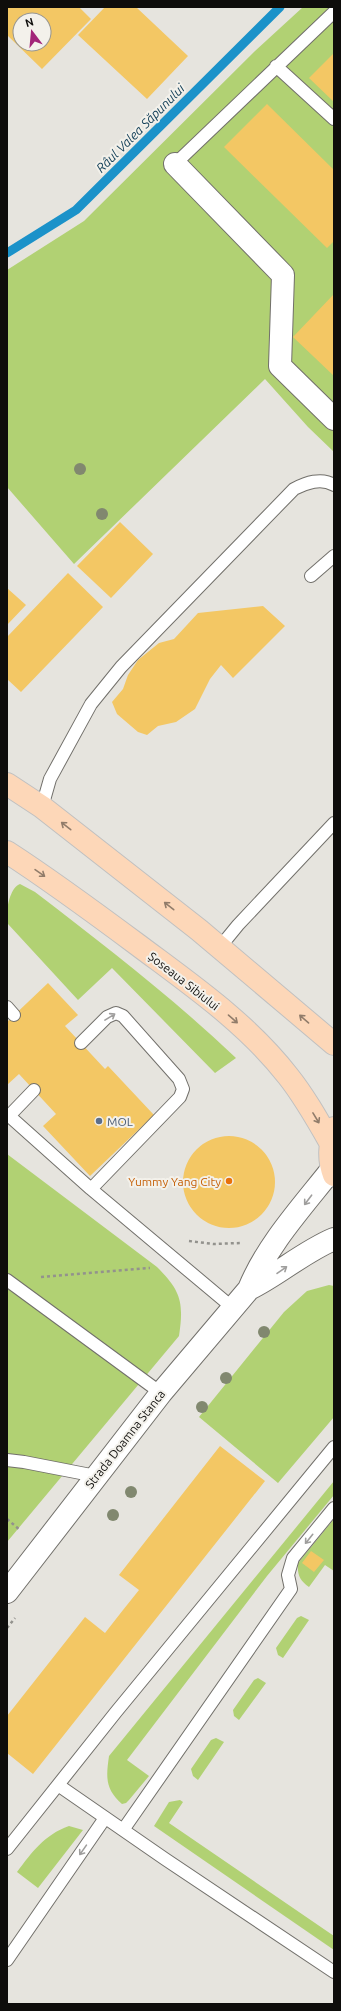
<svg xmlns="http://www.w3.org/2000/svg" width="341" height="2011" viewBox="0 0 341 2011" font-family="Ubuntu,sans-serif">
<rect width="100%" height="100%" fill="#e6e4de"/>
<!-- green -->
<path fill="#b1d173" d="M 303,7 L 334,7 L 334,452 L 308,427 L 265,379 L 74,564 L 7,487 L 7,270 L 84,221 L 255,51 Z
M 20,884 L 35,892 C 104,945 173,998 236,1058 L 215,1073 L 112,968 L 78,1000 L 8,924 C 5,914 9,888 20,884 Z
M 7,1154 L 157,1267 C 181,1291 184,1302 179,1336 L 7,1542 Z
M 329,1285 L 334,1286 L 334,1417 L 278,1483 L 199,1417 L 284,1312 L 307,1291 Z
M 334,1481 L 334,1495 L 267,1576 L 127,1760 L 149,1776 L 129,1800 L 126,1803 L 122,1804 C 105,1789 106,1777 109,1756 Z
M 334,1519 L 334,1571 L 325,1565 L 309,1587 C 300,1581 297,1575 298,1563 Z
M 301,1616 L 309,1620 L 283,1658 L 278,1655 L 276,1648 L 297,1618 Z
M 258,1678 L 266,1683 L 239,1720 L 234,1716 L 233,1710 L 254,1680 Z
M 216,1738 L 224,1742 L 198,1780 L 193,1776 L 191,1769 L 211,1740 Z
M 180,1800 L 183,1802 L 169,1823 L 334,1936 L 334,1950 L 154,1826 L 169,1802 Z
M 69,1826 L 83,1830 L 38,1888 L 17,1872 C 32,1852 44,1835 69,1826 Z"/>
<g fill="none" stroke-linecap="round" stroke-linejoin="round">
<!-- stream -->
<path stroke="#1b92c9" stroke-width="9" d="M 7,253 L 76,210 L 280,7"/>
</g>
<!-- building -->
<path fill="#f3c764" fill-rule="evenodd" d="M 7,7 L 79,7 L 91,19 L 42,69 L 7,35 ZM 20,20 L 44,20 L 44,44 L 20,44 Z
M 105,7 L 136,7 L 188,56 L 147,99 L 78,35 Z
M 334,53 L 334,102 L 309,78 Z
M 267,104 L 334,170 L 334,241 L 327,248 L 224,147 Z
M 334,294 L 334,376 L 293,337 Z
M 120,522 L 153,554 L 111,598 L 77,566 Z
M 68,573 L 103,607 L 21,692 L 7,679 L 7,637 Z
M 7,588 L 26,605 L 7,625 Z
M 263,606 L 285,626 L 233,678 L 221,665 L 210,679 L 195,709 L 176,722 L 158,726 L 147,735 L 138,732 L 117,714 L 112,702 L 123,689 L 128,675 L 138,660 L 159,643 L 174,639 L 198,613 Z
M 48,983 L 78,1015 L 65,1026 L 105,1069 L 108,1066 L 154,1115 L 90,1176 L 43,1126 L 56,1114 L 19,1074 L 7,1085 L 7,1022 Z
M183 1182a46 46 0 1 1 92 0a46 46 0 1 1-92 0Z
M 220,1446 L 265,1481 L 33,1774 L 7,1753 L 7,1716 L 85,1617 L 105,1633 L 123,1610 L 139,1590 L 119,1575 Z
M 311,1551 L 324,1560 L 314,1572 L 302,1563 Z"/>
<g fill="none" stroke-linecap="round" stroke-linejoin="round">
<defs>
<path id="lane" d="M 276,66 L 334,119
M 175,164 L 334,12
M 311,576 L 334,556
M 42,807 L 50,779 L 91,704 L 121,667 L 294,489 C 306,483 321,477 334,485
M 220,947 L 238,925 L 334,823
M 7,1007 L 14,1015
M 81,1043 L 107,1017 L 116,1013 L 123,1016 L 179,1079 L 183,1089 L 180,1097 L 91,1189
M 7,1114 L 91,1189 L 233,1308
M 9,1116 L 34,1090
M 7,1280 L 161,1393
M 7,1460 L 24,1462 L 96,1476
M 58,1785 L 165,1859 L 334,1972
M 123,1830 L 291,1589 L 288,1575 L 293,1558 L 334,1508
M 7,1849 L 116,1712 L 334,1447
M 7,1960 L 105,1818"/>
<path id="street" d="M 175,164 L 283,275 L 280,366 L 334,419"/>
<path id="secondary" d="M 249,1289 C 278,1275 303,1252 334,1239
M 7,1592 L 161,1393 L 249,1289 C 267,1245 302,1207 332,1169"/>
<path id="primary" d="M 7,784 L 42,807 L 199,930 L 334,1044
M 7,852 C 52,881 95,913 138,945 C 190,984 247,1023 288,1076 C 304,1096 317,1119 330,1142
M 334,1128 C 330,1144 328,1159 334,1175"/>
</defs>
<!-- lane casing -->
<use href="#lane" stroke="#72706b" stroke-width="14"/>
<!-- street casing -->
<use href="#street" stroke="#72706b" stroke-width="24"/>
<!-- secondary casing -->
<use href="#secondary" stroke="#72706b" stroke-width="24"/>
<!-- primary casing -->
<use href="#primary" stroke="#c0c0c0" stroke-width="24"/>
<!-- path -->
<path stroke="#93928d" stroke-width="2.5" stroke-dasharray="3 3" stroke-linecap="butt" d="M 189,1241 L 213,1244 L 241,1243
M 41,1277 L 150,1268
M 7,1519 L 20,1530
M 7,1628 L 15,1618"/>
<!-- lane -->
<use href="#lane" stroke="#fff" stroke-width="12"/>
<!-- street -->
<use href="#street" stroke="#fff" stroke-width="22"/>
<!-- secondary -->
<use href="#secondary" stroke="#fff" stroke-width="22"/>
<!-- primary -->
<use href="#primary" stroke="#fdd7b8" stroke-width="22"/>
</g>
<!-- trees -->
<g fill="#81886f">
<circle cx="80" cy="469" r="6"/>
<circle cx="102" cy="514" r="6"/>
<circle cx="264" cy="1332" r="6"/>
<circle cx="226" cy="1378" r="6"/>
<circle cx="202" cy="1407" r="6"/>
<circle cx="131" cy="1492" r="6"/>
<circle cx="113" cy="1515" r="6"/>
</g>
<!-- one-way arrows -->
<defs><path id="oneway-shaft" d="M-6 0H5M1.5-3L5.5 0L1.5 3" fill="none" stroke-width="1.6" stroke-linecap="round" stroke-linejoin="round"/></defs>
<g stroke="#917c6a">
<use href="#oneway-shaft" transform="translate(66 826) rotate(-142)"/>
<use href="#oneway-shaft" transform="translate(40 873) rotate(35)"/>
<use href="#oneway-shaft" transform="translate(169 906) rotate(-142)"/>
<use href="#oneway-shaft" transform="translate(233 1019) rotate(41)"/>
<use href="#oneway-shaft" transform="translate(304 1019) rotate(-139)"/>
<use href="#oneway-shaft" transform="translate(316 1118) rotate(59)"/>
</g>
<g stroke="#9f9e9d">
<use href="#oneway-shaft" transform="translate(110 1017) rotate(-32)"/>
<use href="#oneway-shaft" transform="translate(308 1200) rotate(127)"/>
<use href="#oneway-shaft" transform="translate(282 1270) rotate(-35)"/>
<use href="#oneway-shaft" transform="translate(309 1539) rotate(129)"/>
<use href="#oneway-shaft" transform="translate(83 1850) rotate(125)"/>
</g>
<!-- markers -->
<circle fill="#5c6f8a" stroke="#f3f1eb" stroke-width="1.5" cx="99" cy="1121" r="4"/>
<circle fill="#e8710a" stroke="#f3f1eb" stroke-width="1.5" cx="229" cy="1181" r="4"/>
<g text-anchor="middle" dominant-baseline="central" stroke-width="4" stroke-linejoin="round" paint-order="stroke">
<!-- street labels -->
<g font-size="12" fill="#0e0d0b" stroke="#f3f1eb">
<text transform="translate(184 981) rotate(38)">Șoseaua Sibiului</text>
<text transform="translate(125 1439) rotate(-52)">Strada Doamna Stanca</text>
</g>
<!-- service labels -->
<g font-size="12" fill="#4e5e75" stroke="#f3f1eb" text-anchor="start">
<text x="107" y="1121">MOL</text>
</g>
<!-- food labels -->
<g font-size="12" fill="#c56008" stroke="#f3f1eb" text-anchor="end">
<text x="221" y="1181">Yummy Yang City</text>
</g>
<!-- water labels -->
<g font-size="13" font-style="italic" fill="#154159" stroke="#f3f1eb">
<text transform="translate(140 128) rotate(-45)">Râul Valea Săpunului</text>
</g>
</g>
<!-- border -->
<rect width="341" height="2011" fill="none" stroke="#0e0d0b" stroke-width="16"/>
<!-- north arrow -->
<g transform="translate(32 32) rotate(344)"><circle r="19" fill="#f3f1eb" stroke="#979691"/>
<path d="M0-3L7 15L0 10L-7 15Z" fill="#a22579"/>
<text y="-6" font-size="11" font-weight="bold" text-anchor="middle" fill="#0e0d0b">N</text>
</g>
</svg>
